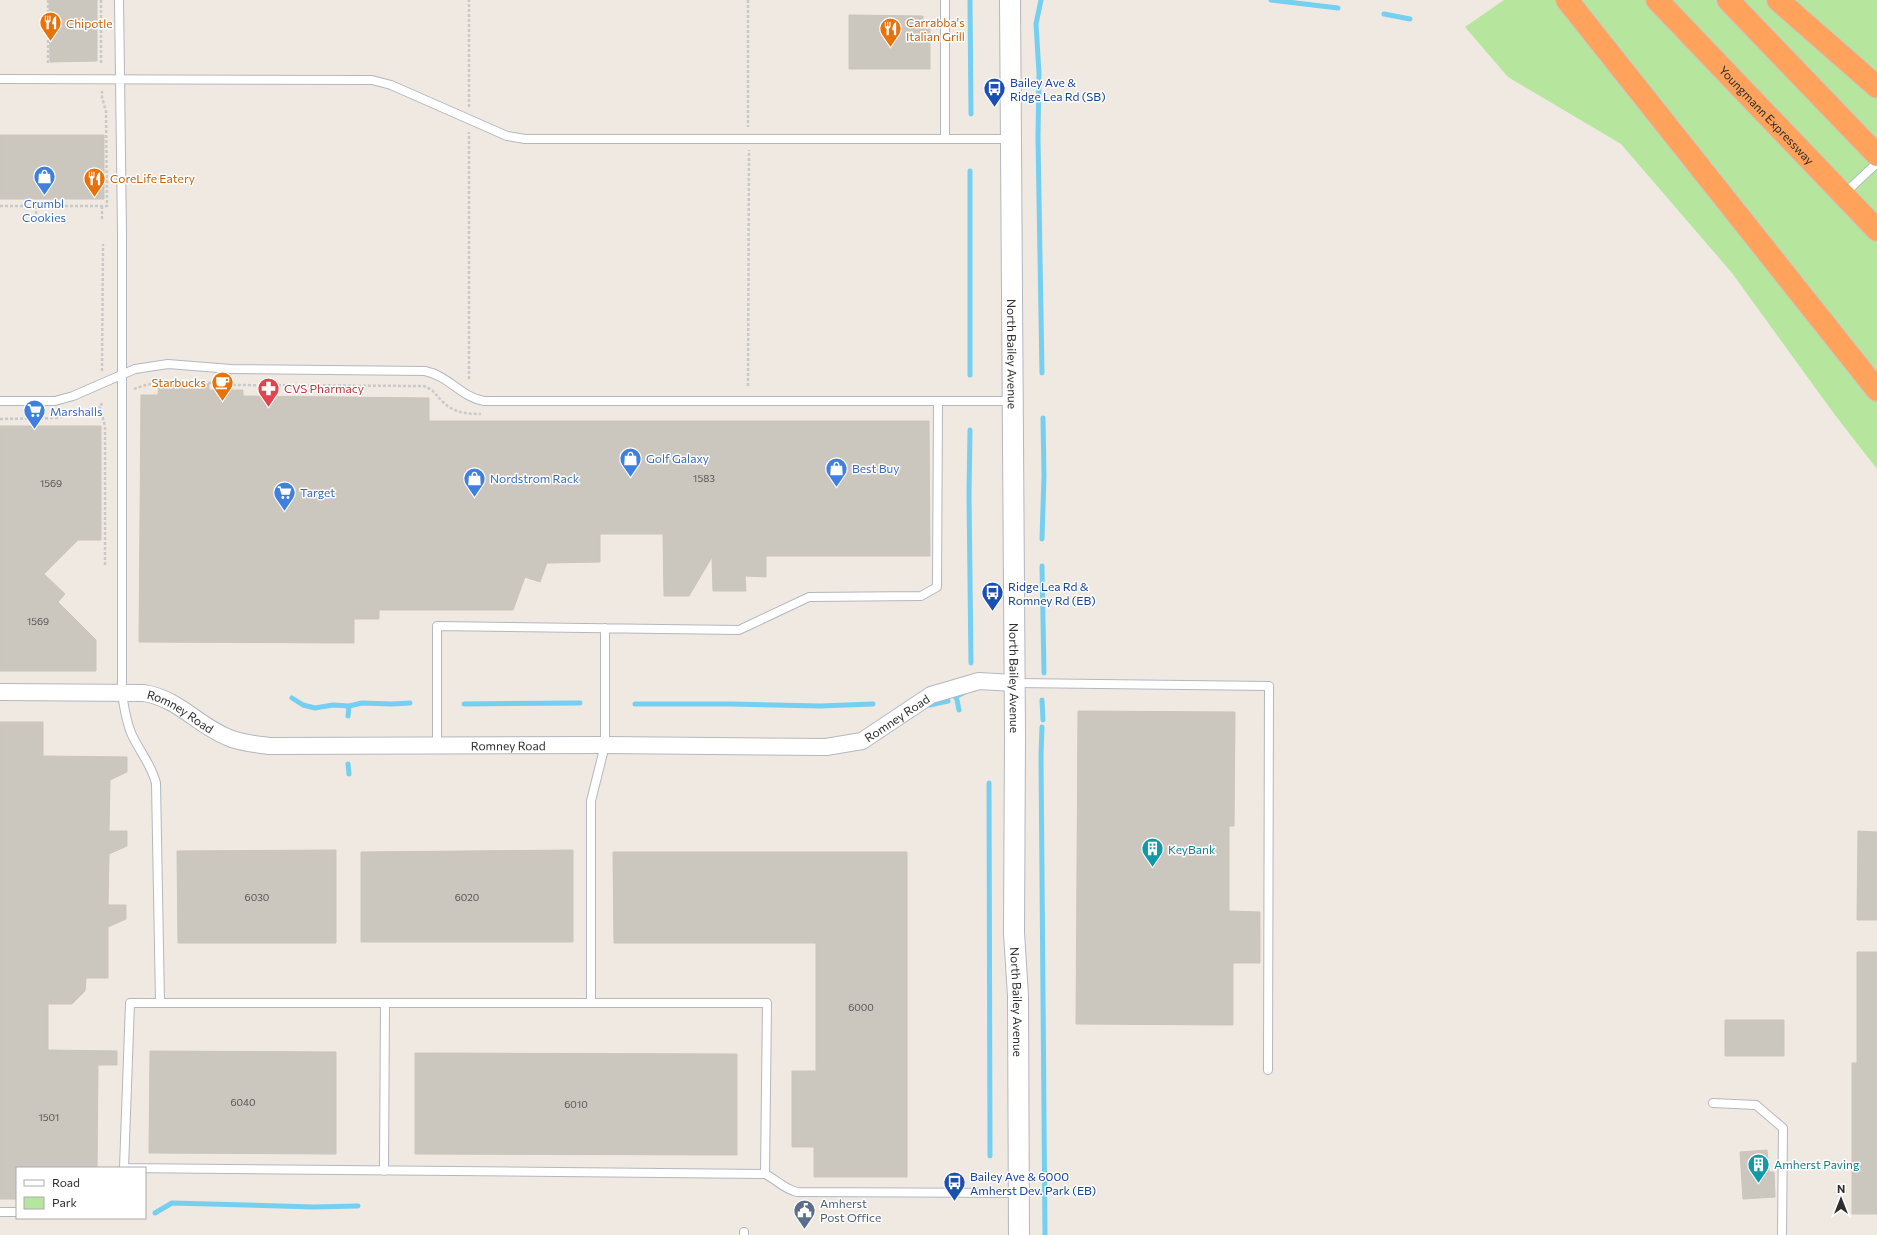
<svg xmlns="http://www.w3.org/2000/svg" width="1877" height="1235" viewBox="0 0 1877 1235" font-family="Commissioner,sans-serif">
<rect width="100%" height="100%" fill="#efe9e1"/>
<!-- green -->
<path fill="#b6e59e" d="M 1504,0 L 1877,0 L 1877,469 L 1835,415 L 1732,273 L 1621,144 L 1508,77 L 1465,27 Z"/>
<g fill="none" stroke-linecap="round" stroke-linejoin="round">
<!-- stream -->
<path stroke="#75cff0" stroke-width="5" d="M 970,0 L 971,114
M 1041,0 L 1036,24 L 1039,73 L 1038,138 L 1042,373
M 1271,0 L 1338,8
M 1384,14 L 1410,19
M 970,375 L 970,171
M 970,430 L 969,494 L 971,663
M 1042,539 L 1044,476 L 1043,418
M 1042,566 L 1044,673
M 955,697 L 965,692
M 292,698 L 303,705 L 315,708 L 333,705 L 349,706 L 362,703 L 392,704 L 410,703
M 957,700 L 959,710
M 1042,700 L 1043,720
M 464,704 L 580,703
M 635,704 L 731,704 L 820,706 L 873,704
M 930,705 L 948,701
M 348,716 L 349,706
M 1042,727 L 1041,756 L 1045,1235
M 348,764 L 349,774
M 989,783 L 990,1156
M 155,1213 L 172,1203 L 314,1207 L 358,1206"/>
</g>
<!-- building -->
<path fill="#cbc7bf" stroke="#cbc5ba" d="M 49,0 L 97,0 L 97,61 L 50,62 Z
M 849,15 L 923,16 L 923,29 L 930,29 L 930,69 L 849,69 Z
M 0,135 L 104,135 L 104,199 L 0,199 Z
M 159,383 L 209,384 L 209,390 L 243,390 L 243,396 L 429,398 L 429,421 L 929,421 L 930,556 L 766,556 L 766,577 L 745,576 L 746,591 L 713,591 L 712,557 L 689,596 L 664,596 L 663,534 L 600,534 L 600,562 L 547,563 L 540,582 L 525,577 L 513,610 L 379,610 L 379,619 L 354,619 L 354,643 L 139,642 L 141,395 L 158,395 Z
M 0,426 L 101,426 L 101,540 L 78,540 L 44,574 L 65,594 L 58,602 L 96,640 L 96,671 L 0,671 Z
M 1078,711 L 1235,712 L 1234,826 L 1229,826 L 1229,911 L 1260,912 L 1260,963 L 1233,963 L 1233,1025 L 1076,1024 Z
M 0,722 L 43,722 L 43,756 L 127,757 L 127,772 L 110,780 L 109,831 L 127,831 L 127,846 L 109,854 L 108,905 L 126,905 L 126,919 L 108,927 L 108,978 L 86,978 L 85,991 L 72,1004 L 48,1004 L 48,1050 L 117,1051 L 117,1065 L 98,1065 L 97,1168 L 17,1168 L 17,1199 L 0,1199 Z
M 1858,831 L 1877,832 L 1877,920 L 1857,920 Z
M 336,850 L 336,943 L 178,943 L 177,851 Z
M 573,850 L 573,942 L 361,942 L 361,852 Z
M 613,852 L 907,852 L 907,1177 L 814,1177 L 814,1147 L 792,1147 L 792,1071 L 816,1071 L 816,943 L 614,943 Z
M 1857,952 L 1877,952 L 1877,1214 L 1852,1214 L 1852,1063 L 1857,1063 Z
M 1725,1020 L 1784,1020 L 1784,1056 L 1725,1056 Z
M 150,1051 L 336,1052 L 336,1154 L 149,1153 Z
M 415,1053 L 737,1054 L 737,1155 L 415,1154 Z
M 1767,1150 L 1769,1172 L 1774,1172 L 1775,1197 L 1743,1199 L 1740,1152 Z"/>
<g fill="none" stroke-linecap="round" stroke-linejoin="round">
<defs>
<path id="service" d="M 119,0 L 122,233 L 122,693 C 124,707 126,722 132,735 C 140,752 151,764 156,783 L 160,1003
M 945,0 L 945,139
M 0,79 L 372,80 L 391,85 L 507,136 L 525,139 L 1011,139
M 1844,194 L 1877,163
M 0,401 L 55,401 L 73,396 L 135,369 L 168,364 L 231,369 L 425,371 C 449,376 461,397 484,401 L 1013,401
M 1015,683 L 1269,686 L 1268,1070
M 437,746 L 437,626 L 739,630 L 809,597 L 921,596 L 937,587 L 938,402
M 591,1003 L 591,801 L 605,745 L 605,628
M 1713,1103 L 1756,1105 L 1783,1128 L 1782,1235
M 124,1168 L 130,1003 L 767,1003 L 765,1174
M 124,1168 L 765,1174 C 777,1180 784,1189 797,1192 L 1019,1193
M 384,1171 L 385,1003
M 0,1212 L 17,1212
M 744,1235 L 744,1232"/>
<g id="minor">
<path id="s1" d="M 0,692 L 144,693 C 179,699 196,724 227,737 C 240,743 255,744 269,746 L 605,745 L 826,747 L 862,741 L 931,695 L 979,681 L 1014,683"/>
</g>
<g id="tertiary">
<path id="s2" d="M 1010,0 L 1015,736 L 1014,933 L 1018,996 L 1019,1235"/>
</g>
<g id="motorway">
<path d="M 1567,0 L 1877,390"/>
<path id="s3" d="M 1657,0 L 1877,230"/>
<path d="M 1728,0 L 1877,155"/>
<path d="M 1778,0 L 1877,87"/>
</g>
</defs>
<!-- service casing -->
<use href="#service" stroke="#b4b7c1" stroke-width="10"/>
<!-- minor casing -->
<use href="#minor" stroke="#b4b7c1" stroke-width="18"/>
<!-- tertiary casing -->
<use href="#tertiary" stroke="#b4b7c1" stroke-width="22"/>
<!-- motorway casing -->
<use href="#motorway" stroke="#c9c9c9" stroke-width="24"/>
<!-- path -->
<path stroke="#c9c9c9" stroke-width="2.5" stroke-dasharray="3 2" stroke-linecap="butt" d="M 48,0 L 48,64
M 101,0 L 101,64
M 748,0 L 748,127
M 469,107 L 469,0
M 0,206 L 107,206 L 106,111 L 102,98 L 102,91
M 36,206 L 36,223
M 102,206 L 102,221
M 102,371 L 103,244
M 469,379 L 469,132
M 748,386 L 749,150
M 134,389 C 158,379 198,380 224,385 L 424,386 C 436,391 435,395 443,402 C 454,413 467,414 481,414
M 102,403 L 100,407 L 105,426 L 105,566
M 0,419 L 56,418 L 100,407"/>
<!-- service -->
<use href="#service" stroke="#fff" stroke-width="8"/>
<!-- minor -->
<use href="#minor" stroke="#fff" stroke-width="16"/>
<!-- tertiary -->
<use href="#tertiary" stroke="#fff" stroke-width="20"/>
<!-- motorway -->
<use href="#motorway" stroke="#ffa35c" stroke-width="22"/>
</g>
<!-- icons -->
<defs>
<symbol id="restaurant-pin" viewBox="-11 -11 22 30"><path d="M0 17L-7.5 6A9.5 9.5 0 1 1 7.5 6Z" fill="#e8710a" stroke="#fff"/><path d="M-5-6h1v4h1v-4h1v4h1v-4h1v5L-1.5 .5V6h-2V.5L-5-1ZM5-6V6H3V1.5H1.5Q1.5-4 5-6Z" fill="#fff"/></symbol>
<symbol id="bus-pin" viewBox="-11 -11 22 30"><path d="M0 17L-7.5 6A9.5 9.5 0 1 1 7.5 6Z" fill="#1a4fb4" stroke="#fff"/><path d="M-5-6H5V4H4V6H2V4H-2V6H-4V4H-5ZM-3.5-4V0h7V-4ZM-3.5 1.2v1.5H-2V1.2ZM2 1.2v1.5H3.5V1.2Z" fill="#fff"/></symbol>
<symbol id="shop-pin" viewBox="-11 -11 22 30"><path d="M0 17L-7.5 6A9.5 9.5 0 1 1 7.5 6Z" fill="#3f7fe0" stroke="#fff"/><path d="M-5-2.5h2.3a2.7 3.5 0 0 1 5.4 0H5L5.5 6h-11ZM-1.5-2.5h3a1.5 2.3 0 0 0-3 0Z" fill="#fff"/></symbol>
<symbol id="cafe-pin" viewBox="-11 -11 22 30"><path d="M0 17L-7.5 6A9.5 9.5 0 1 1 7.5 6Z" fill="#e8710a" stroke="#fff"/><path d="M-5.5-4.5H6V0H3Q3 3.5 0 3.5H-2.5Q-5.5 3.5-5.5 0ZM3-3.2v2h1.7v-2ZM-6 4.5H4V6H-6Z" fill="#fff"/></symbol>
<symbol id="pharmacy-pin" viewBox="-11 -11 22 30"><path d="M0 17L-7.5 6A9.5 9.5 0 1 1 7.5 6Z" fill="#e0444e" stroke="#fff"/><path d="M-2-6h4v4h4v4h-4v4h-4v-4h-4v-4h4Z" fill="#fff"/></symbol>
<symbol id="supermarket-pin" viewBox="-11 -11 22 30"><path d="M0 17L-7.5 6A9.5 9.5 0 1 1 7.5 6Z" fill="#3f7fe0" stroke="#fff"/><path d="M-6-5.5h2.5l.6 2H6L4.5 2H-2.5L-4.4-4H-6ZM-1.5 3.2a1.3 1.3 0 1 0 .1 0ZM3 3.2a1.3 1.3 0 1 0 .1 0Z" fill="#fff"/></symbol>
<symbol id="building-pin" viewBox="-11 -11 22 30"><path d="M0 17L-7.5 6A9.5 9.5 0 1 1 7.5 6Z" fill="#0f9aa8" stroke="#fff"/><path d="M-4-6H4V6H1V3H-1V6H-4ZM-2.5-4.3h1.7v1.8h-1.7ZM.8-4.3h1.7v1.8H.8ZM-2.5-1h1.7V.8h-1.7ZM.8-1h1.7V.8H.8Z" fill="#fff"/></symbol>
<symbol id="civic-pin" viewBox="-11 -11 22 30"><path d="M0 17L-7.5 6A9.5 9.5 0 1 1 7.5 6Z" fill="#5c6f8a" stroke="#fff"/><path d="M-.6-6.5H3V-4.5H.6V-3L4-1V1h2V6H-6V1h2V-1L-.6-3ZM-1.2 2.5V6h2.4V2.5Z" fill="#fff"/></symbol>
</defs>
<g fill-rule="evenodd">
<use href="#restaurant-pin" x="38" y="10" width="25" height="34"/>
<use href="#restaurant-pin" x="878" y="16" width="25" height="34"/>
<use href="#bus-pin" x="982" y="76" width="25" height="34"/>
<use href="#shop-pin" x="32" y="164" width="25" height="34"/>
<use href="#restaurant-pin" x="82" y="166" width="25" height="34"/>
<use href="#cafe-pin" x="210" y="370" width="25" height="34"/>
<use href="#pharmacy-pin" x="256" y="376" width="25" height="34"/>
<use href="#supermarket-pin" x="22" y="398" width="25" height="34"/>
<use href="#shop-pin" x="618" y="446" width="25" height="34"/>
<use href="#shop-pin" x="824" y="456" width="25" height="34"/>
<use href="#shop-pin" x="462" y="466" width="25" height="34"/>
<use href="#supermarket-pin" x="272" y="480" width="25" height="34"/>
<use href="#bus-pin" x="980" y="580" width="25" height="34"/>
<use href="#building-pin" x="1140" y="836" width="25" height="34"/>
<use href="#building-pin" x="1746" y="1152" width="25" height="34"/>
<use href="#bus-pin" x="942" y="1170" width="25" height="34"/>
<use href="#civic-pin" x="792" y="1198" width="25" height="34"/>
</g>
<g text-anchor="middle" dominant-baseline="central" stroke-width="3" stroke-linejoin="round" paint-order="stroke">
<!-- number labels -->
<g font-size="10" fill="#555452">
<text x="704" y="478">1583</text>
<text x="51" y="483">1569</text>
<text x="38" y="621">1569</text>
<text x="257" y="897">6030</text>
<text x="467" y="897">6020</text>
<text x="861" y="1007">6000</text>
<text x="243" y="1102">6040</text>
<text x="576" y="1104">6010</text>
<text x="49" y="1117">1501</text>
</g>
<!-- food labels -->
<g font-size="12" fill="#c56008" stroke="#fff" text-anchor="start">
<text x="906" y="22">Carrabba's<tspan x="906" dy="14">Italian Grill</tspan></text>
<text x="66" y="23">Chipotle</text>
<text x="110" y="178">CoreLife Eatery</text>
<text x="206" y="382" text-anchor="end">Starbucks</text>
</g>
<!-- transit labels -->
<g font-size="12" fill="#164399" stroke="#fff" text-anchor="start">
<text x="1010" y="82">Bailey Ave &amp;<tspan x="1010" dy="14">Ridge Lea Rd (SB)</tspan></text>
<text x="1008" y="586">Ridge Lea Rd &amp;<tspan x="1008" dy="14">Romney Rd (EB)</tspan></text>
<text x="970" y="1176">Bailey Ave &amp; 6000<tspan x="970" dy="14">Amherst Dev. Park (EB)</tspan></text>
</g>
<!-- street labels -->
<g font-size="12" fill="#2e2e2e" stroke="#fff">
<text stroke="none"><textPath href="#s3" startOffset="159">Youngmann Expressway</textPath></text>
<text stroke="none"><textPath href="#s2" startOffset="354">North Bailey Avenue</textPath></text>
<text stroke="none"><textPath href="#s2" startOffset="678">North Bailey Avenue</textPath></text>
<text stroke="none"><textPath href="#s1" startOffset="185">Romney Road</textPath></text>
<text stroke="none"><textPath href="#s1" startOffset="917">Romney Road</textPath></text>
<text stroke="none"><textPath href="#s1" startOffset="521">Romney Road</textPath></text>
<text stroke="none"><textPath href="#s2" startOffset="1002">North Bailey Avenue</textPath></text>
</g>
<!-- shop labels -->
<g font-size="12" fill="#366cbe" stroke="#fff" text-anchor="start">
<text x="44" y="203" text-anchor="middle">Crumbl<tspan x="44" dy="14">Cookies</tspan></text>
<text x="50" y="411">Marshalls</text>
<text x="646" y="458">Golf Galaxy</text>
<text x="852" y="468">Best Buy</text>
<text x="490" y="478">Nordstrom Rack</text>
<text x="300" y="492">Target</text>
</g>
<!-- health labels -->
<g font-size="12" fill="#be3a42" stroke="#fff" text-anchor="start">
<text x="284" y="388">CVS Pharmacy</text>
</g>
<!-- culture labels -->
<g font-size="12" fill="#0d838f" stroke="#fff" text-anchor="start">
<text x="1168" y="849">KeyBank</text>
<text x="1774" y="1164">Amherst Paving</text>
</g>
<!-- service labels -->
<g font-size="12" fill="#4e5e75" stroke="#fff" text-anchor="start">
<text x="820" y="1203">Amherst<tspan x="820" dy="14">Post Office</tspan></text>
</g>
</g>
<!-- legend -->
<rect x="16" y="1167" width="130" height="52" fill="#ffffff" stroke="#ababab"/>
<rect x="24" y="1180" width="20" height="6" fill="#ffffff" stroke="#ababab"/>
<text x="52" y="1187" font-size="12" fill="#2e2e2e">Road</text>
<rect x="24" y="1197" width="20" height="12" fill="#b6e59e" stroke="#ababab"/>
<text x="52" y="1207" font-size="12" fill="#2e2e2e">Park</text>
<!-- north arrow -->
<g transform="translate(1841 1199)" stroke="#ffffff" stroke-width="3" paint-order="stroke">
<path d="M0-3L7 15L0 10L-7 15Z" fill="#2e2e2e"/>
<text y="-6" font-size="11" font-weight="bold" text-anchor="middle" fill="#2e2e2e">N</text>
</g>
</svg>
